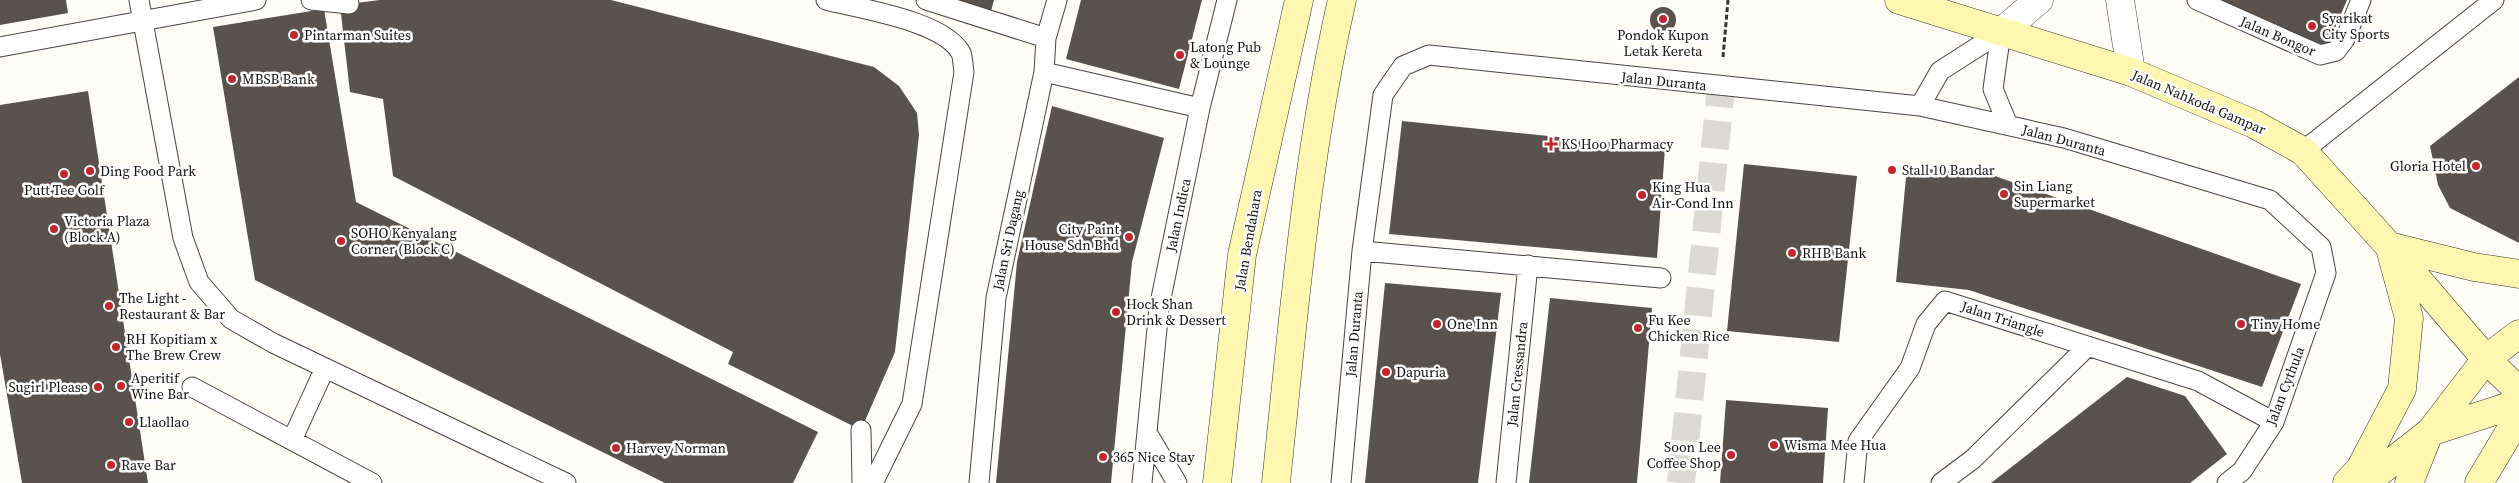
<svg xmlns="http://www.w3.org/2000/svg" width="2519" height="483" viewBox="0 0 2519 483" font-family="'Source Serif 4',serif">
<rect width="100%" height="100%" fill="#fffdf5"/>
<!-- building -->
<path fill="#5a524d" d="M 0,0 L 66,0 L 68,13 L 0,25 Z
M 380,0 L 611,0 L 874,67 L 899,86 L 917,113 L 919,135 L 895,352 L 861,430 L 728,364 L 733,352 L 393,176 L 383,99 L 350,92 L 340,5 Z
M 959,0 L 994,0 L 991,11 Z
M 1081,0 L 1202,0 L 1179,89 L 1066,59 Z
M 2219,0 L 2347,0 L 2327,47 Z
M1650 20a13 13 0 1 1 26 0a13 13 0 1 1-26 0Z
M 324,9 L 356,202 L 818,432 L 793,483 L 665,483 L 255,280 L 213,27 Z
M 2519,77 L 2519,243 L 2450,208 L 2438,185 L 2430,146 Z
M 88,91 L 148,483 L 22,483 L 0,354 L 0,105 Z
M 1052,106 L 1164,138 L 1132,262 L 1111,483 L 996,483 L 1017,262 Z
M 1402,121 L 1665,148 L 1657,258 L 1389,234 Z
M 1744,164 L 1857,176 L 1839,342 L 1727,331 Z
M 1907,167 L 1992,175 L 2301,284 L 2262,387 L 1969,290 L 1896,282 Z
M 1385,283 L 1501,293 L 1478,483 L 1365,483 Z
M 1550,298 L 1652,308 L 1637,483 L 1529,483 Z
M 2127,377 L 2185,396 L 2227,454 L 2190,483 L 1991,483 Z
M 1726,400 L 1828,408 L 1823,483 L 1720,483 Z"/>
<g fill="none" stroke-linecap="round" stroke-linejoin="round">
<!-- street-tunnel -->
<path stroke="#dbdad3" stroke-width="28" stroke-dasharray="28 14" stroke-linecap="butt" d="M 1681,483 L 1721,87"/>
<defs>
<path id="lane" d="M 139,0 L 183,238 L 199,282 L 231,319 L 273,343 L 566,483
M 311,0 L 349,4 L 348,0
M 826,0 C 861,9 944,21 961,53 C 963,58 963,67 964,72 L 912,404 L 873,483
M 926,0 L 1046,38
M 2197,0 L 2320,55 L 2336,51 L 2345,39 L 2361,0
M 2001,32 L 1993,89 L 2008,125
M 0,47 L 256,0
M 1044,72 L 1200,108
M 1920,106 L 1940,71 L 2001,32
M 2303,151 L 2494,0
M 1362,251 L 1661,278
M 192,387 L 372,483
M 861,430 L 862,483
M 1148,434 L 1177,483
M 292,440 L 325,368
M 979,483 L 996,298 L 1044,72 L 1046,38 L 1057,0
M 1142,483 L 1159,308 L 1200,108 L 1227,0
M 1341,483 L 1362,251 L 1383,95 L 1403,66 L 1429,55 L 1920,106 L 2064,138 L 2270,200 L 2321,247 L 2326,273 L 2274,422 L 2242,471 L 2227,483
M 1506,483 L 1528,265
M 1854,483 L 1858,441 L 1910,368 L 1926,324 L 1945,301 L 2198,381 L 2274,422
M 1941,483 L 1973,459 L 2088,346"/>
<path id="street" d="M 2120,0 L 2131,72
M 2001,32 L 2039,0"/>
<path id="secondary" d="M 1899,0 L 2131,72 L 2254,124 L 2303,151 L 2389,246 L 2486,359 L 2519,391
M 2389,246 L 2474,267 L 2519,274
M 2430,432 L 2519,403
M 1217,483 L 1242,255 L 1299,0
M 1276,483 C 1293,322 1306,158 1342,0
M 2347,483 L 2360,469 L 2402,389 L 2409,318 L 2391,252
M 2365,483 L 2430,432 L 2486,359 L 2519,334
M 2409,483 L 2429,433
M 2479,483 L 2519,416"/>
</defs>
<!-- lane casing -->
<use href="#lane" stroke="#444" stroke-width="21"/>
<!-- street casing -->
<use href="#street" stroke="#444" stroke-width="29"/>
<!-- secondary casing -->
<use href="#secondary" stroke="#333" stroke-width="29"/>
<!-- path -->
<path stroke="#333" stroke-width="3" stroke-dasharray="5 2.5" stroke-linecap="butt" d="M 1723,57 L 1728,0"/>
<!-- lane -->
<use href="#lane" stroke="#fff" stroke-width="19"/>
<!-- street -->
<use href="#street" stroke="#fff" stroke-width="28"/>
<!-- secondary -->
<use href="#secondary" stroke="#fff6b0" stroke-width="28"/>
</g>
<!-- markers -->
<g fill="#c4262e" stroke="#fff" stroke-width="2">
<circle cx="1663" cy="19" r="5"/>
<circle cx="2312" cy="26" r="5"/>
<circle cx="294" cy="35" r="5"/>
<circle cx="1180" cy="55" r="5"/>
<circle cx="232" cy="79" r="5"/>
<path d="M1548.5 136.5h5v5h5v5h-5v5h-5v-5h-5v-5h5z"/>
<circle cx="2476" cy="166" r="5"/>
<circle cx="1892" cy="170" r="5"/>
<circle cx="90" cy="171" r="5"/>
<circle cx="64" cy="174" r="5"/>
<circle cx="2004" cy="194" r="5"/>
<circle cx="1642" cy="195" r="5"/>
<circle cx="54" cy="229" r="5"/>
<circle cx="1129" cy="237" r="5"/>
<circle cx="341" cy="241" r="5"/>
<circle cx="1792" cy="253" r="5"/>
<circle cx="109" cy="306" r="5"/>
<circle cx="1116" cy="312" r="5"/>
<circle cx="1437" cy="324" r="5"/>
<circle cx="2241" cy="324" r="5"/>
<circle cx="1638" cy="328" r="5"/>
<circle cx="116" cy="347" r="5"/>
<circle cx="1386" cy="372" r="5"/>
<circle cx="121" cy="386" r="5"/>
<circle cx="98" cy="387" r="5"/>
<circle cx="129" cy="422" r="5"/>
<circle cx="1774" cy="445" r="5"/>
<circle cx="616" cy="448" r="5"/>
<circle cx="1731" cy="455" r="5"/>
<circle cx="1103" cy="457" r="5"/>
<circle cx="111" cy="465" r="5"/>
</g>
<g text-anchor="middle" dominant-baseline="central" stroke-width="5" stroke-linejoin="round" paint-order="stroke">
<!-- poi labels -->
<g font-size="14" fill="#111" stroke="#fff" text-anchor="start">
<text x="2322" y="18">Syarikat<tspan x="2322" dy="16">City Sports</tspan></text>
<text x="304" y="35">Pintarman Suites</text>
<text x="1663" y="35" text-anchor="middle">Pondok Kupon<tspan x="1663" dy="16">Letak Kereta</tspan></text>
<text x="1190" y="47">Latong Pub<tspan x="1190" dy="16">&amp; Lounge</tspan></text>
<text x="242" y="79">MBSB Bank</text>
<text x="1561" y="144">KS Hoo Pharmacy</text>
<text x="2466" y="166" text-anchor="end">Gloria Hotel</text>
<text x="1902" y="170">Stall 10 Bandar</text>
<text x="100" y="171">Ding Food Park</text>
<text x="2014" y="186">Sin Liang<tspan x="2014" dy="16">Supermarket</tspan></text>
<text x="1652" y="187">King Hua<tspan x="1652" dy="16">Air-Cond Inn</tspan></text>
<text x="64" y="190" text-anchor="middle">Putt Tee Golf</text>
<text x="64" y="221">Victoria Plaza<tspan x="64" dy="16">(Block A)</tspan></text>
<text x="1119" y="229" text-anchor="end">City Paint<tspan x="1119" dy="16">House Sdn Bhd</tspan></text>
<text x="351" y="233">SOHO Kenyalang<tspan x="351" dy="16">Corner (Block C)</tspan></text>
<text x="1802" y="253">RHB Bank</text>
<text x="119" y="298">The Light -<tspan x="119" dy="16">Restaurant &amp; Bar</tspan></text>
<text x="1126" y="304">Hock Shan<tspan x="1126" dy="16">Drink &amp; Dessert</tspan></text>
<text x="1648" y="320">Fu Kee<tspan x="1648" dy="16">Chicken Rice</tspan></text>
<text x="1447" y="324">One Inn</text>
<text x="2251" y="324">Tiny Home</text>
<text x="126" y="339">RH Kopitiam x<tspan x="126" dy="16">The Brew Crew</tspan></text>
<text x="1396" y="372">Dapuria</text>
<text x="131" y="378">Aperitif<tspan x="131" dy="16">Wine Bar</tspan></text>
<text x="88" y="387" text-anchor="end">Sugirl Please</text>
<text x="139" y="422">Llaollao</text>
<text x="1784" y="445">Wisma Mee Hua</text>
<text x="1721" y="447" text-anchor="end">Soon Lee<tspan x="1721" dy="16">Coffee Shop</tspan></text>
<text x="626" y="448">Harvey Norman</text>
<text x="1113" y="457">365 Nice Stay</text>
<text x="121" y="465">Rave Bar</text>
</g>
<!-- street labels -->
<g font-size="14" fill="#111" stroke="#fff">
<text transform="translate(2278 36) rotate(23)">Jalan Bongor</text>
<text transform="translate(1664 81) rotate(6)">Jalan Duranta</text>
<text transform="translate(2199 102) rotate(23)">Jalan Nahkoda Gampar</text>
<text transform="translate(2064 140) rotate(15)">Jalan Duranta</text>
<text transform="translate(1178 215) rotate(-78)">Jalan Indica</text>
<text transform="translate(1008 240) rotate(-78)">Jalan Sri Dagang</text>
<text transform="translate(1248 240) rotate(-80)">Jalan Bendahara</text>
<text transform="translate(2003 319) rotate(18)">Jalan Triangle</text>
<text transform="translate(1354 334) rotate(-85)">Jalan Duranta</text>
<text transform="translate(1517 374) rotate(-84)">Jalan Cressandra</text>
<text transform="translate(2285 386) rotate(-69)">Jalan Cythula</text>
</g>
</g>
</svg>
